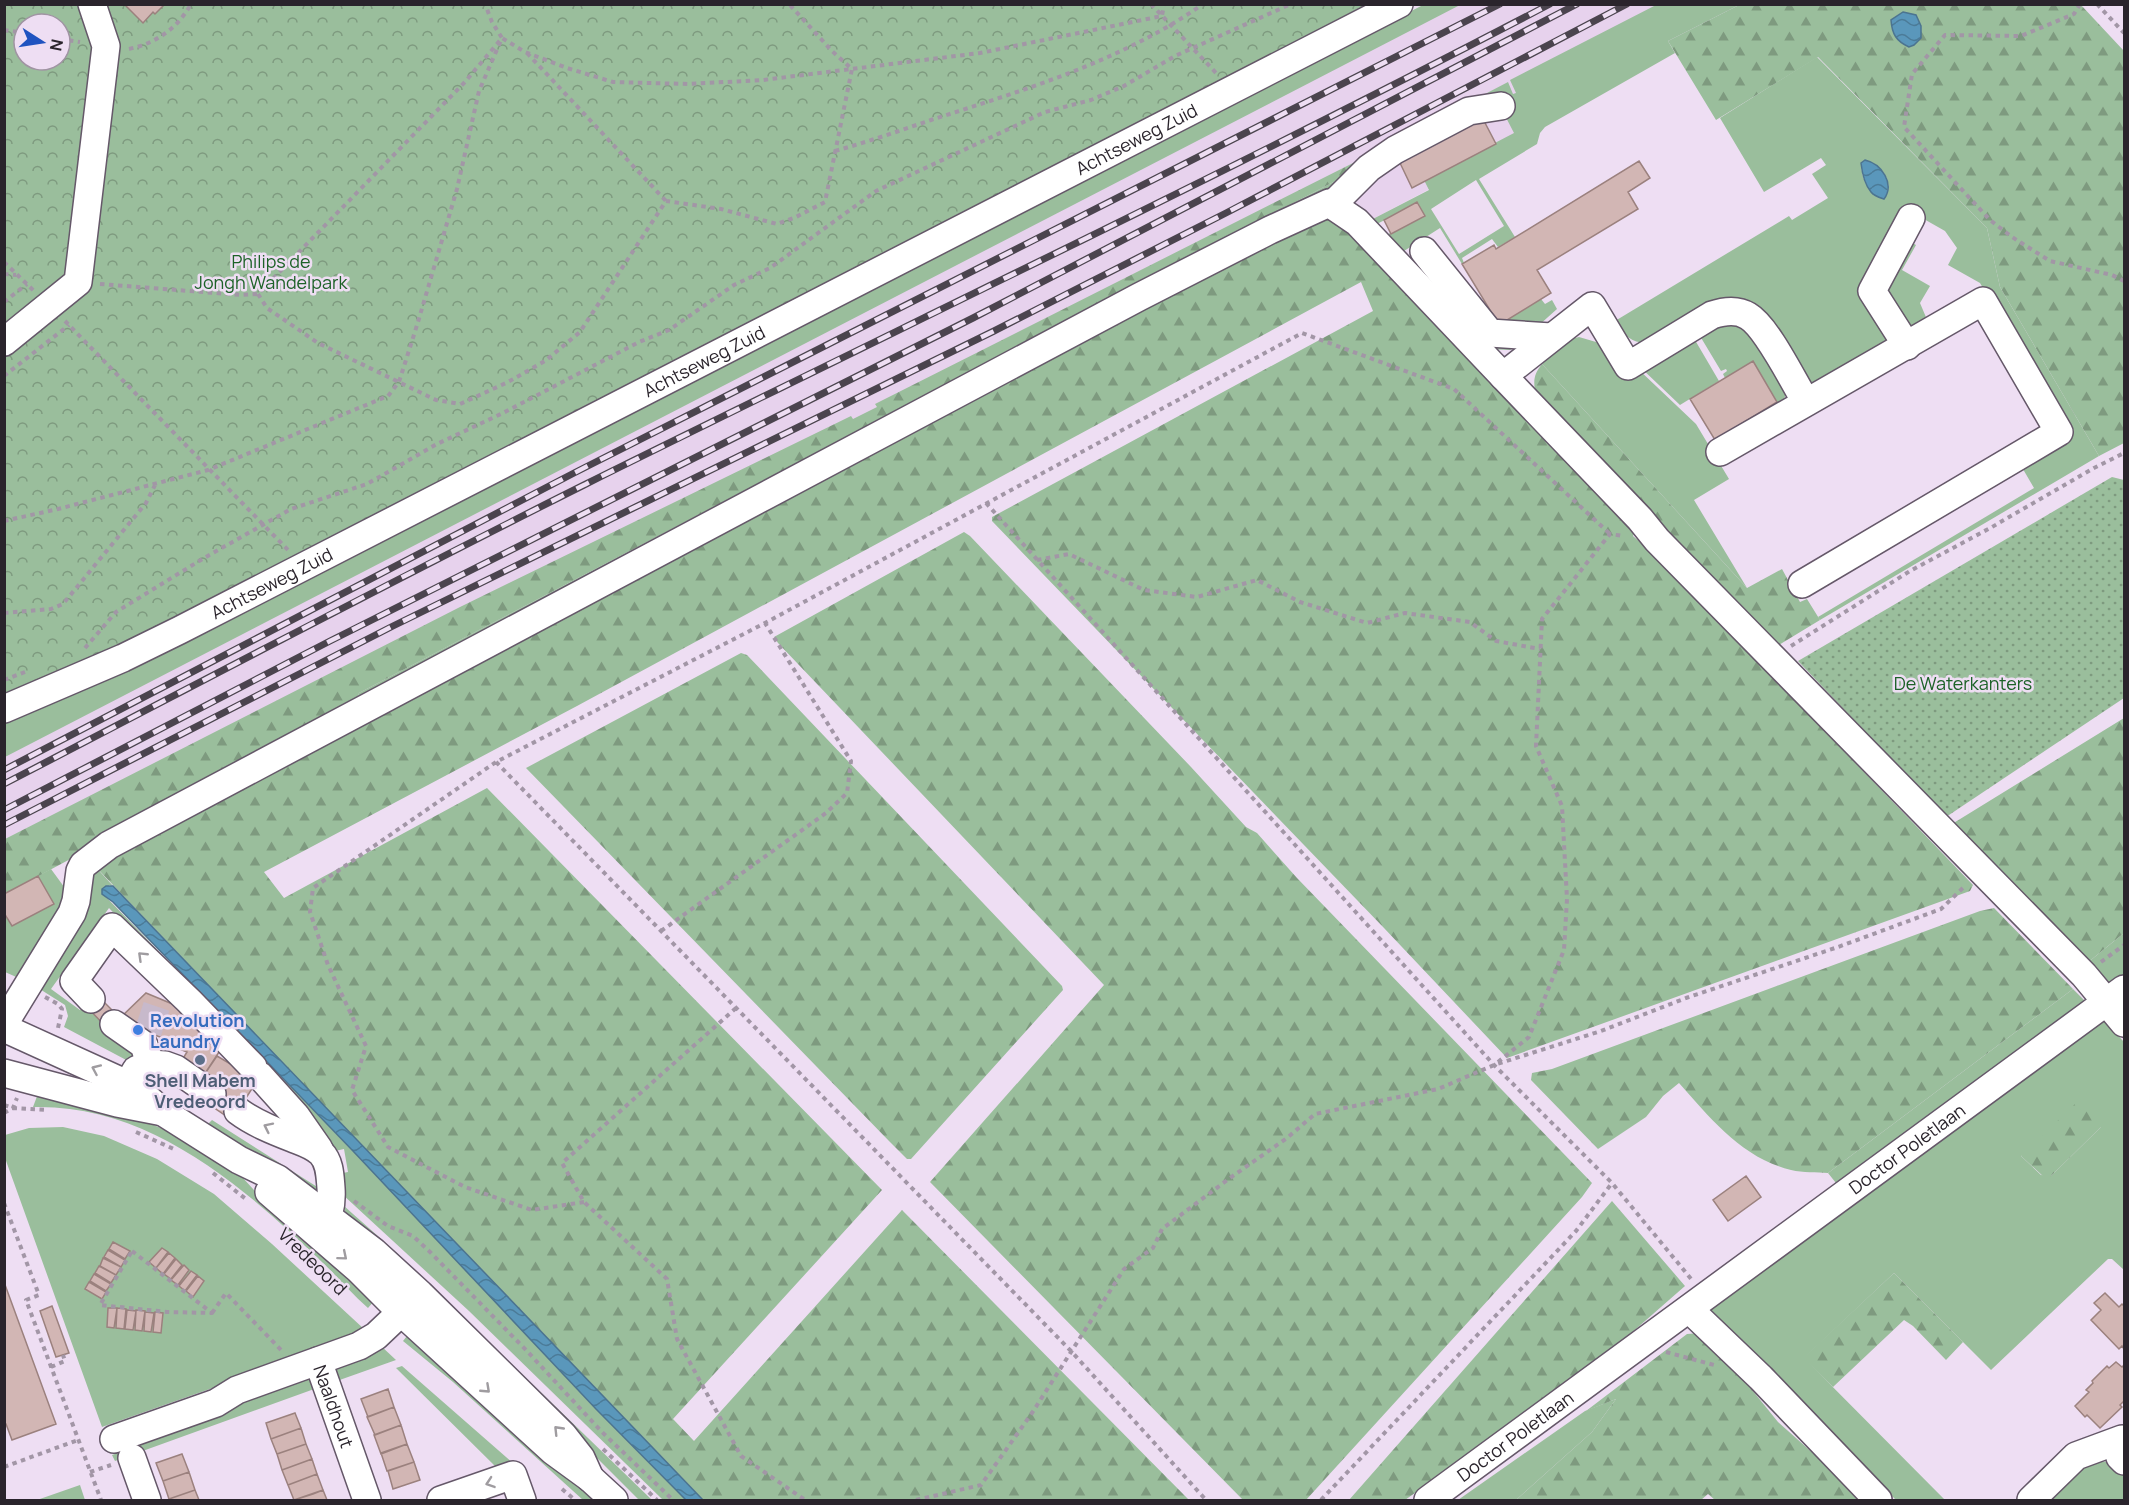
<svg xmlns="http://www.w3.org/2000/svg" width="2129" height="1505" viewBox="0 0 2129 1505" font-family="Manrope,sans-serif">
<defs>
<pattern id="forest-firs" width="22" height="20" patternUnits="userSpaceOnUse" patternTransform="scale(1.5)"><rect width="22" height="20" fill="#9abe9c"/><path d="M5 1l3.5 6h-7zM16 11l3.5 6h-7z" fill="#7e9a7f"/></pattern>
<pattern id="park-crowns" width="20" height="18" patternUnits="userSpaceOnUse" patternTransform="scale(1.5)"><rect width="20" height="18" fill="#9abe9c"/><path d="M2 6a3 3 0 1 1 6 0M12 15a3 3 0 1 1 6 0" fill="none" stroke="#7e9a7f"/></pattern>
<pattern id="garden-dots" width="8" height="8" patternUnits="userSpaceOnUse" patternTransform="scale(1.5)"><rect width="8" height="8" fill="#9abe9c"/><path d="M2 2h.1M6 6h.1" fill="none" stroke="#7e9a7f" stroke-width="1.8" stroke-linecap="round"/></pattern>
<pattern id="water-waves" width="16" height="10" patternUnits="userSpaceOnUse" patternTransform="scale(1.5)"><rect width="16" height="10" fill="#5a97bb"/><path d="M0 5q4-4 8 0t8 0" fill="none" stroke="#4b7b98"/></pattern>
</defs>
<rect width="100%" height="100%" fill="#eedef3"/>
<!-- built -->
<path fill="#e7d2ed" d="M 1434,5 L 1739,5 L 1517,119 L 1526,138 L 1369,221 L 75,842 L 35,824 L 5,839 L 5,754 Z"/>
<!-- grass -->
<path fill="#9abe9c" fill-rule="evenodd" d="M 1423,5 L 1460,5 L 5,757 L 5,721 L 81,691 L 186,639 Z
M 1656,5 L 1739,5 L 1668,41 L 1675,53 L 1545,127 L 1540,133 L 1537,144 L 1479,179 L 1515,237 L 1498,247 L 1492,239 L 1462,258 L 1464,263 L 1462,264 L 1440,228 L 1404,251 L 1431,286 L 1522,343 L 1510,350 L 1487,349 L 1381,238 L 1424,215 L 1418,203 L 1371,227 L 1369,221 L 1429,190 L 1424,180 L 1514,133 L 1499,104 L 1337,193 L 356,706 L 359,693 L 1343,177 L 1359,160 L 1508,82 L 1513,94 L 1516,93 L 1510,80 ZM 1476,180 L 1504,226 L 1459,254 L 1431,209 Z
M 1817,57 L 1987,228 L 2000,287 L 2099,456 L 1820,620 L 1818,617 L 2034,488 L 2020,464 L 2069,434 L 1980,283 L 1948,265 L 1957,248 L 1945,231 L 1908,210 L 1865,289 L 1889,332 L 1885,335 L 1887,340 L 1882,343 L 1885,348 C 1868,358 1844,377 1825,382 C 1782,393 1782,309 1734,305 C 1690,301 1648,379 1615,321 L 1789,216 L 1792,220 L 1828,198 L 1812,174 L 1826,165 L 1821,158 L 1764,192 L 1720,118 ZM 1865,160 C 1882,164 1896,184 1884,199 C 1869,191 1862,183 1861,163 Z
M 1906,239 L 1916,245 L 1902,270 L 1930,286 L 1920,303 L 1928,322 L 1906,336 L 1878,289 Z
M 1541,299 L 1545,304 L 1552,300 L 1557,309 L 1538,326 L 1499,325 Z
M 1742,319 L 1786,392 L 1783,404 L 1759,423 L 1755,416 L 1777,402 L 1753,362 L 1725,378 L 1723,374 L 1727,371 L 1726,369 L 1721,371 L 1697,331 Z
M 1692,335 L 1719,381 L 1680,405 L 1639,366 Z
M 1579,337 L 1596,342 L 1637,368 L 1696,424 L 1729,479 L 1694,500 L 1747,588 L 1542,364 L 1568,340 Z
M 94,865 L 113,886 L 109,885 L 107,898 L 353,1151 L 596,1409 L 686,1500 L 663,1500 L 469,1311 L 342,1194 L 338,1174 L 348,1172 L 344,1149 L 335,1151 L 326,1137 L 109,908 L 51,989 L 80,1010 L 85,1005 L 139,1051 L 130,1062 L 64,1027 L 68,1016 L 65,1005 L 35,986 Z
M 51,869 L 70,895 L 23,980 L 5,972 L 4,913 L 12,926 L 53,904 L 38,876 Z
M 2124,933 L 2124,979 L 2111,989 L 2086,964 Z
M 2073,989 L 2087,1003 L 1840,1188 L 1828,1173 Z
M 2100,1016 L 2124,1042 L 2124,1270 L 2112,1259 L 2108,1259 L 1991,1370 L 1894,1273 L 1804,1358 L 1945,1500 L 1896,1500 L 1706,1310 ZM 2101,1127 L 2051,1176 L 2041,1175 L 2021,1156 Z
M 39,1091 L 138,1118 L 172,1133 L 207,1154 L 243,1178 L 262,1199 L 374,1301 L 368,1308 C 352,1294 339,1278 323,1263 C 244,1187 150,1104 33,1107 Z
M 212,1120 L 322,1190 L 321,1202 L 208,1124 Z
M 63,1127 L 104,1136 L 157,1159 L 214,1194 L 272,1244 L 364,1329 L 315,1352 L 102,1427 L 5,1158 L 5,1135 L 29,1128 Z
M 344,1206 L 397,1253 L 652,1500 L 639,1500 L 571,1432 L 348,1224 Z
M 411,1331 L 595,1500 L 583,1500 L 453,1382 L 403,1341 Z
M 380,1345 L 396,1360 L 334,1382 L 335,1368 Z
M 402,1366 L 514,1464 L 498,1469 L 396,1368 Z
M 308,1378 L 311,1380 L 317,1388 L 115,1461 L 112,1455 L 222,1416 L 240,1400 Z
M 1616,1399 L 1592,1432 L 1516,1500 L 1458,1500 L 1585,1411 Z
M 2097,1461 L 2109,1462 L 2124,1468 L 2124,1500 L 2040,1500 L 2070,1474 Z
M 80,1485 L 85,1500 L 37,1500 Z"/>
<!-- forest -->
<path fill="url(#forest-firs)" d="M 1739,5 L 2081,5 L 2124,51 L 2124,443 L 2099,456 L 2000,287 L 1987,228 L 1818,57 L 1716,120 L 1668,41 Z
M 1359,160 L 1343,177 L 359,693 L 356,706 L 5,894 L 5,839 L 460,607 L 851,416 L 853,419 L 877,407 L 875,404 Z
M 1336,216 L 1637,525 L 1633,536 L 1656,556 L 1973,885 L 1970,891 L 1507,1058 L 1384,928 L 992,521 L 992,517 L 1373,311 L 1361,282 L 577,706 L 264,872 L 284,898 L 487,788 L 882,1190 L 673,1419 L 694,1441 L 902,1210 L 1189,1500 L 703,1500 L 358,1143 L 94,865 L 1303,222 Z
M 1542,364 L 1747,588 L 1782,569 L 1800,602 L 1807,599 L 1820,620 L 1772,649 L 1535,390 C 1533,379 1535,373 1542,364 Z
M 964,532 L 970,536 L 1191,767 L 1246,827 L 1257,833 L 1297,878 L 1592,1183 L 1582,1197 L 1306,1500 L 1243,1500 L 930,1182 L 1104,985 L 778,643 L 774,637 Z
M 741,653 L 747,655 L 1062,986 L 1063,990 L 911,1159 L 907,1159 L 889,1141 L 526,768 Z
M 2124,718 L 2124,933 L 2086,964 L 1952,824 Z
M 1994,908 L 2073,989 L 1828,1173 C 1817,1172 1803,1173 1791,1170 C 1742,1158 1711,1119 1679,1083 L 1663,1096 L 1646,1117 L 1598,1149 L 1531,1080 L 1532,1073 L 1552,1069 L 1980,911 Z
M 2078,1101 L 2098,1120 L 2101,1127 L 2051,1176 L 2045,1178 L 2021,1156 Z
M 1612,1201 L 1685,1286 L 1589,1370 L 1405,1500 L 1349,1500 Z
M 1894,1273 L 1963,1342 L 1946,1360 L 1913,1326 L 1904,1320 L 1833,1387 L 1803,1358 Z
M 1700,1333 L 1727,1359 L 1778,1422 L 1815,1455 L 1858,1500 L 1715,1500 L 1708,1494 L 1701,1500 L 1516,1500 L 1592,1432 L 1616,1399 L 1586,1411 L 1687,1334 Z"/>
<!-- park -->
<path fill="url(#park-crowns)" fill-rule="evenodd" d="M 5,5 L 1374,5 L 120,648 L 5,697 ZM 24,24 L 60,24 L 60,60 L 24,60 Z"/>
<!-- garden -->
<path fill="url(#garden-dots)" d="M 2112,477 L 2124,480 L 2124,698 L 1946,817 L 1798,661 Z"/>
<!-- water -->
<path fill="url(#water-waves)" stroke="#4c7490" stroke-width="1.5" d="M 1903,12 L 1916,15 L 1921,26 L 1921,38 L 1914,45 L 1909,47 C 1896,41 1892,34 1891,20 Z
M 1865,160 C 1882,164 1895,184 1884,199 C 1881,198 1874,196 1871,192 C 1865,185 1862,172 1861,163 Z
M 106,886 L 113,886 L 703,1500 L 686,1500 L 596,1409 L 353,1151 L 113,902 L 102,894 L 102,889 Z"/>
<!-- building -->
<path fill="#d2b6b4" stroke="#9b817e" stroke-width="1.5" d="M 124,4 L 165,4 L 155,14 L 153,12 L 143,23 Z
M 1483,119 L 1496,144 L 1412,188 L 1400,163 L 1401,157 Z
M 1639,161 L 1650,178 L 1628,192 L 1638,209 L 1537,270 L 1551,293 L 1499,325 L 1462,264 L 1494,245 L 1496,249 Z
M 1417,202 L 1425,216 L 1391,234 L 1384,220 Z
M 1753,361 L 1777,402 L 1715,440 L 1690,399 Z
M 38,876 L 54,904 L 12,926 L 4,913 L 4,894 Z
M 146,993 L 182,1008 L 221,1049 L 204,1075 L 182,1060 L 187,1052 L 167,1044 L 169,1043 L 165,1039 L 118,1020 L 108,1029 L 85,1005 L 102,1000 L 120,1018 Z
M 217,1056 L 232,1065 L 237,1057 L 262,1073 L 232,1120 L 207,1103 L 204,1075 Z
M 1746,1176 L 1761,1197 L 1728,1221 L 1713,1200 Z
M 113,1242 L 130,1251 L 125,1259 L 109,1249 Z
M 162,1248 L 168,1252 L 156,1268 L 149,1262 Z
M 108,1250 L 125,1260 L 121,1267 L 104,1257 Z
M 169,1253 L 175,1258 L 163,1274 L 156,1268 Z
M 103,1258 L 121,1267 L 116,1275 L 100,1266 Z
M 176,1259 L 182,1265 L 171,1279 L 164,1274 Z
M 184,1265 L 189,1270 L 178,1285 L 171,1280 Z
M 99,1266 L 116,1275 L 111,1283 L 95,1273 Z
M 191,1271 L 197,1275 L 185,1291 L 179,1286 Z
M 94,1274 L 111,1284 L 106,1291 L 90,1281 Z
M 198,1276 L 204,1281 L 193,1297 L 186,1291 Z
M 4,1282 L 56,1424 L 12,1440 L 6,1424 L 4,1424 Z
M 89,1282 L 106,1292 L 102,1299 L 85,1289 Z
M 2105,1293 L 2119,1307 L 2122,1304 L 2124,1306 L 2124,1349 L 2122,1346 L 2119,1349 L 2091,1320 L 2101,1310 L 2094,1303 Z
M 52,1306 L 69,1353 L 56,1357 L 40,1311 Z
M 108,1308 L 117,1308 L 114,1328 L 107,1327 Z
M 117,1308 L 126,1309 L 124,1329 L 116,1328 Z
M 127,1310 L 136,1311 L 133,1330 L 125,1329 Z
M 136,1310 L 145,1311 L 142,1331 L 135,1330 Z
M 145,1312 L 154,1313 L 151,1332 L 144,1331 Z
M 155,1312 L 163,1313 L 161,1333 L 153,1332 Z
M 2116,1362 L 2122,1367 L 2124,1365 L 2124,1401 L 2120,1405 L 2122,1407 L 2100,1428 L 2087,1415 L 2085,1417 L 2075,1406 L 2089,1392 L 2086,1390 L 2093,1383 L 2092,1381 L 2107,1366 L 2109,1368 Z
M 388,1389 L 394,1407 L 368,1417 L 361,1399 Z
M 394,1407 L 401,1425 L 375,1435 L 367,1417 Z
M 295,1413 L 301,1428 L 271,1439 L 266,1423 Z
M 401,1425 L 407,1444 L 381,1454 L 374,1435 Z
M 301,1428 L 306,1444 L 277,1454 L 271,1439 Z
M 306,1444 L 312,1459 L 282,1470 L 277,1454 Z
M 407,1444 L 414,1462 L 387,1471 L 381,1453 Z
M 182,1454 L 189,1472 L 163,1481 L 156,1463 Z
M 312,1459 L 317,1474 L 288,1485 L 282,1470 Z
M 414,1462 L 420,1480 L 393,1489 L 388,1471 Z
M 189,1472 L 195,1490 L 169,1499 L 163,1481 Z
M 317,1474 L 323,1490 L 294,1500 L 288,1485 Z
M 195,1490 L 199,1500 L 170,1500 L 169,1499 Z
M 323,1490 L 327,1500 L 294,1500 L 313,1494 Z"/>
<g fill="none" stroke-linecap="round" stroke-linejoin="round">
<!-- minor-tunnel -->
<path stroke="#c7b9cb" stroke-width="27" stroke-dasharray="27 14" stroke-linecap="butt" d="M 148,1032 L 159,999"/>
<defs>
<g id="minor">
<path d="M 1332,205 L 1369,168 L 1395,150 L 1469,111 L 1501,106"/>
<path d="M 1424,251 L 1490,333 L 1551,337"/>
<path d="M 4,342 L 78,282 L 106,46 L 92,4"/>
<path d="M 1907,346 L 1872,291 L 1911,218"/>
<path d="M 1503,376 L 1640,519 L 1657,540 L 2084,975 L 2124,1023"/>
<path d="M 1720,452 L 1983,301 L 2059,432 L 1802,584"/>
<path id="s1" d="M 4,709 L 123,658 L 180,630 L 1399,4"/>
<path d="M 91,999 L 74,981 L 112,927 L 189,1001 L 253,1067"/>
<path d="M 4,1024 L 72,913 L 76,901 L 80,871 L 83,865 L 109,845 L 1139,297 L 1270,230 L 1329,203 L 1357,222 L 1503,376 L 1592,306 L 1628,366 L 1712,315 C 1724,311 1737,309 1748,316 C 1767,327 1793,381 1806,402"/>
<path d="M 114,1024 L 144,1045 L 150,1064"/>
<path d="M 4,1028 L 127,1084 L 141,1093 L 163,1112 L 239,1160 L 278,1179 L 374,1252 L 420,1294 L 563,1435 L 581,1458 L 590,1478"/>
<path d="M 4,1073 L 117,1103 L 158,1111"/>
<path d="M 260,1076 L 296,1116 L 319,1149"/>
<path d="M 119,1099 L 136,1070 L 150,1064 L 165,1065 L 176,1069 L 212,1094"/>
<path d="M 238,1111 C 254,1123 274,1131 292,1138 C 302,1142 313,1145 321,1153 C 330,1162 330,1176 331,1188 C 332,1202 330,1216 322,1228"/>
<path d="M 269,1192 L 358,1269 L 402,1313 L 553,1451 L 590,1478 L 614,1500"/>
<path d="M 1689,1309 L 1761,1378 L 1878,1500"/>
<path id="s2" d="M 318,1361 L 367,1500"/>
<path d="M 114,1439 L 216,1403 L 237,1390 L 359,1346 L 376,1336 L 415,1299"/>
<path d="M 132,1458 L 147,1500"/>
<path d="M 441,1500 L 513,1475 L 522,1500"/>
<path id="s3" d="M 1428,1500 L 2124,989"/>
<path d="M 2031,1500 L 2076,1456 L 2122,1439 L 2120,1457 L 2124,1461"/>
</g>
</defs>
<!-- minor casing -->
<use href="#minor" stroke="#655869" stroke-width="30"/>
<!-- path -->
<path stroke="#a296a6" stroke-width="4" stroke-dasharray="4.5 4.5" stroke-linecap="butt" d="M 1151,4 L 1217,74
M 2080,4 L 2074,14 L 2021,36 L 1945,35 L 1912,74 L 1904,127 L 1990,220 L 2012,237 L 2050,261 L 2112,275 L 2124,281
M 2097,4 L 2124,33
M 4,30 L 24,33
M 60,39 L 80,42
M 129,49 C 156,43 177,29 191,4
M 527,53 L 666,201
M 835,151 C 867,142 899,131 931,120 C 1024,90 1122,61 1203,4
M 4,262 L 34,291
M 4,274 L 16,275
M 100,284 L 241,295 L 258,294 L 464,83 L 502,38 L 525,52 L 567,68 L 613,82 L 688,84 L 763,80 L 980,53 L 1162,16 L 1164,4
M 258,294 L 267,308 L 318,343 L 436,400 L 460,404 L 508,382 L 545,361 L 580,332 L 666,201 L 721,209 L 777,224 L 796,217 L 825,202 L 852,69 L 832,51 L 789,4
M 4,302 L 27,284
M 65,321 L 288,550
M 4,376 L 69,325
M 986,503 L 1494,1065 L 1612,1183 L 1692,1280
M 4,521 L 58,509 L 208,470 L 388,396 L 399,382 L 418,322 L 457,189 L 479,91 L 502,38 L 492,22 L 485,4
M 1037,560 L 1069,554 L 1144,590 L 1197,597 L 1257,580 L 1300,602 L 1367,623 L 1405,613 L 1470,622 L 1496,641 L 1540,649
M 4,613 L 51,609 L 63,604 L 146,503 L 155,485
M 1791,646 L 1910,571 L 1992,527 L 2094,468 L 2124,453
M 85,648 L 116,612 L 204,558 L 291,509 L 367,484 L 437,444 L 503,413 L 639,342 L 669,330 L 734,285 L 770,268 L 876,191 L 1045,112 L 1091,100 L 1124,86 L 1175,56 L 1291,4
M 4,680 L 25,672
M 496,762 L 1071,1351 L 1206,1500
M 661,931 L 826,813 L 847,793 L 851,761 L 765,623
M 2101,962 L 2124,945
M 45,997 L 58,1004 L 62,1009 L 58,1028
M 736,1008 L 562,1163 L 584,1202 L 667,1279 L 677,1339 L 741,1456 L 805,1500
M 1498,1062 L 1529,1037 L 1564,950 L 1567,899 L 1562,806 L 1536,746 L 1542,619 L 1610,534 L 1623,536
M 4,1105 L 13,1108 L 48,1110
M 4,1113 L 13,1108 L 17,1098
M 136,1132 L 176,1150
M 213,1173 L 247,1200
M 354,1201 L 388,1226 L 413,1236 L 430,1252 L 526,1350 L 602,1432 L 673,1500
M 584,1202 L 532,1210 L 465,1187 L 388,1147 L 352,1090 L 366,1046 L 328,965 L 310,912 L 313,888 L 496,762 L 765,623 L 1302,333 L 1454,389 L 1610,534
M 4,1203 L 39,1295 L 26,1300 L 101,1500
M 132,1251 L 212,1313 L 167,1312 L 100,1305 Z
M 212,1313 L 226,1293 L 282,1351
M 1666,1352 L 1714,1365
M 51,1367 L 65,1361 L 63,1355
M 603,1449 L 657,1500
M 4,1467 L 78,1440
M 90,1472 L 111,1465
M 562,1489 L 575,1500
M 916,1500 L 981,1485 L 1032,1413 L 1124,1269 L 1153,1248 L 1162,1229 L 1230,1178 L 1287,1138 L 1315,1114 L 1438,1089 L 1494,1065 L 1601,1031 L 1686,998 L 1838,947 L 1941,909 L 1966,885
M 1321,1500 L 1576,1231 L 1612,1183"/>
<!-- minor -->
<use href="#minor" stroke="#fff" stroke-width="27"/>
<defs>
<path id="rail" d="M 4,770 L 574,473 L 1500,4
M 4,784 C 197,684 390,582 584,485 C 906,325 1231,171 1550,4
M 4,810 L 330,641 L 973,318 L 1577,4
M 4,825 L 393,626 L 994,331 L 1226,213 L 1627,4"/>
</defs>
<!-- rail casing -->
<use href="#rail" stroke="#4b444e" stroke-width="7"/>
<!-- rail -->
<use href="#rail" stroke="#eedef3" stroke-width="4.5" stroke-dasharray="14" stroke-linecap="butt"/>
</g>
<!-- one-way arrows -->
<defs><path id="oneway-chevron" d="M-2-3.5L2.5 0L-2 3.5" fill="none" stroke-width="1.6" stroke-linecap="round" stroke-linejoin="round" transform="scale(1.5)"/></defs>
<g stroke="#9f9ca0">
<use href="#oneway-chevron" transform="translate(142 956) rotate(-136)"/>
<use href="#oneway-chevron" transform="translate(96 1069) rotate(-156)"/>
<use href="#oneway-chevron" transform="translate(268 1127) rotate(-154)"/>
<use href="#oneway-chevron" transform="translate(343 1256) rotate(40)"/>
<use href="#oneway-chevron" transform="translate(486 1389) rotate(43)"/>
<use href="#oneway-chevron" transform="translate(558 1430) rotate(-134)"/>
<use href="#oneway-chevron" transform="translate(490 1483) rotate(161)"/>
</g>
<!-- markers -->
<circle fill="#3f7fe0" stroke="#eedef3" stroke-width="2" cx="138" cy="1030" r="6"/>
<circle fill="#5c6f8a" stroke="#eedef3" stroke-width="2" cx="200" cy="1060" r="6"/>
<g text-anchor="middle" dominant-baseline="central" stroke-width="5" stroke-linejoin="round" paint-order="stroke">
<!-- street labels -->
<g font-size="18" fill="#2a242c" stroke="#eedef3">
<text stroke="none"><textPath href="#s1" startOffset="1268">Achtseweg Zuid</textPath></text>
<text stroke="none"><textPath href="#s1" startOffset="782">Achtseweg Zuid</textPath></text>
<text stroke="none"><textPath href="#s1" startOffset="296">Achtseweg Zuid</textPath></text>
<text stroke="none"><textPath href="#s3" startOffset="594">Doctor Poletlaan</textPath></text>
<text transform="translate(313 1261) rotate(44)">Vredeoord</text>
<text stroke="none"><textPath href="#s2" startOffset="48">Naaldhout</textPath></text>
<text stroke="none"><textPath href="#s3" startOffset="108">Doctor Poletlaan</textPath></text>
</g>
<!-- park labels -->
<g font-size="18" fill="#1d6228" stroke="#eedef3">
<text x="271" y="261">Philips de<tspan x="271" dy="21">Jongh Wandelpark</tspan></text>
<text x="1963" y="683">De Waterkanters</text>
</g>
<!-- shop labels -->
<g font-size="18" font-weight="bold" fill="#366cbe" stroke="#eedef3" text-anchor="start">
<text x="150" y="1020">Revolution<tspan x="150" dy="21">Laundry</tspan></text>
</g>
<!-- service labels -->
<g font-size="18" font-weight="bold" fill="#4e5e75" stroke="#eedef3">
<text x="200" y="1080">Shell Mabem<tspan x="200" dy="21">Vredeoord</tspan></text>
</g>
</g>
<!-- border -->
<rect width="2129" height="1505" fill="none" stroke="#2a242c" stroke-width="12"/>
<!-- north arrow -->
<g transform="translate(42 42) rotate(102)"><circle r="28" fill="#eedef3" stroke="#a094a3" stroke-width="1.5"/>
<path d="M0-4.5L10 22L0 15L-10 22Z" fill="#1f53c0"/>
<text y="-9" font-size="16" font-weight="bold" text-anchor="middle" fill="#2a242c">N</text>
</g>
</svg>
